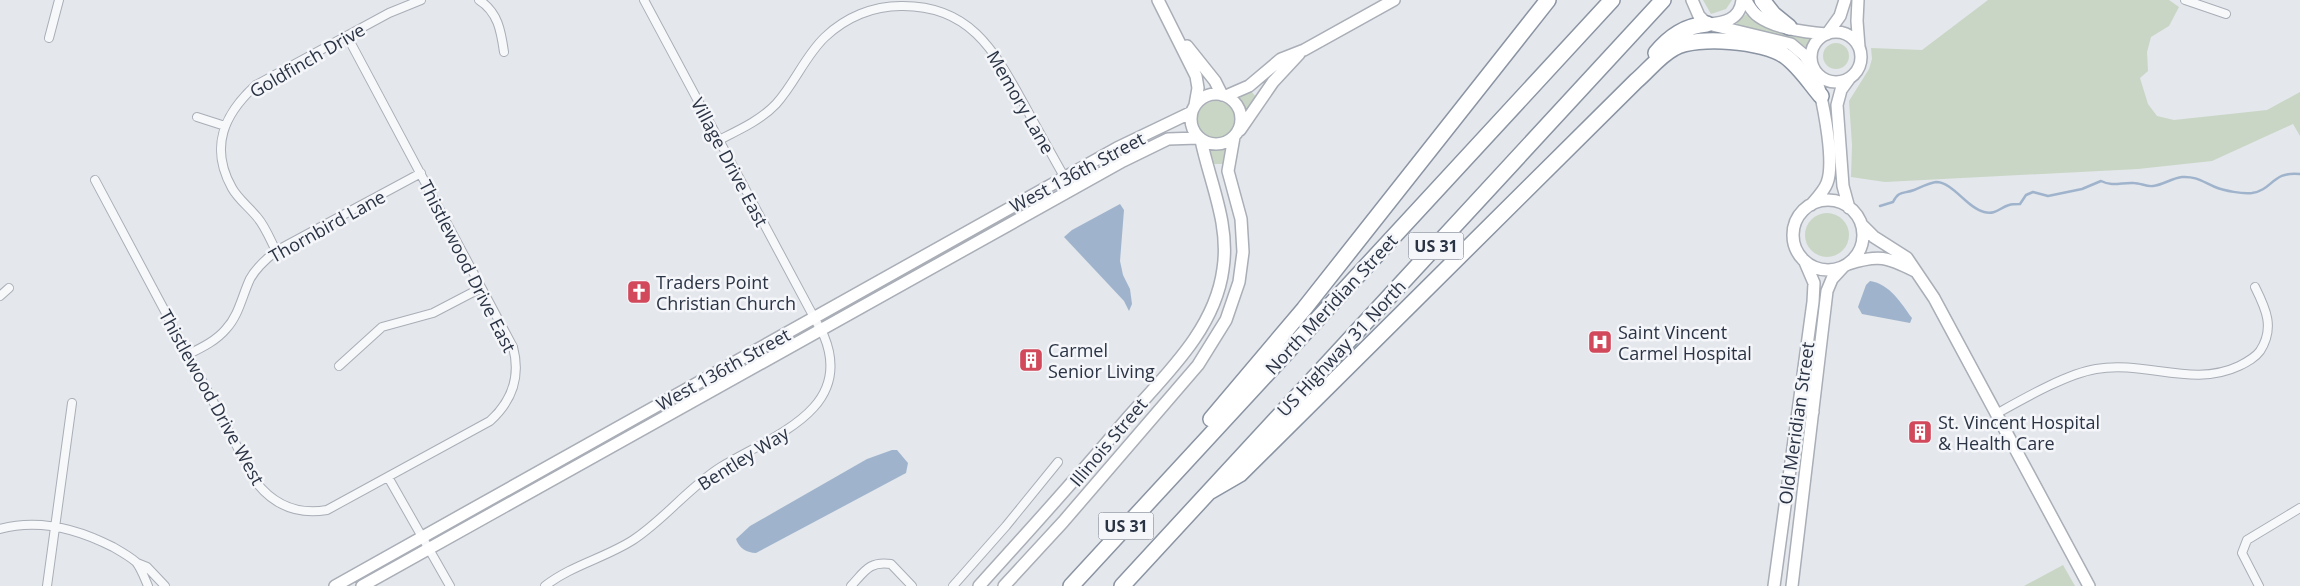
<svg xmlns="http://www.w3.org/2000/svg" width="2300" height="586" viewBox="0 0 2300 586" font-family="'Open Sans',sans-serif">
<rect width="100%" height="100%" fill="#e4e7ec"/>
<!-- green -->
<path fill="#c9d6c5" d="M 1703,0 L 1732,0 L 1726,9 L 1711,14 Z
M 1988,0 L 2169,0 L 2179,7 L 2169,26 L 2151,37 L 2147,52 L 2148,71 L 2140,78 L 2148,104 L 2157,116 L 2174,120 L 2267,110 L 2300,92 L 2300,136 L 2293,124 L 2212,161 L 2138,169 L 1885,182 L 1851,177 L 1852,145 L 1849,101 L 1869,69 L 1872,59 L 1871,48 L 1922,50 Z
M 1746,14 L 1766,26 L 1812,38 L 1813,40 L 1809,49 L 1791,39 L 1735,25 Z
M1823 56a13 13 0 1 1 26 0a13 13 0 1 1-26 0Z
M 1250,90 L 1257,98 L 1245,113 L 1242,105 L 1235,97 Z
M1197 120a19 19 0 1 1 38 0a19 19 0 1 1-38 0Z
M 1227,147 L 1223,164 L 1212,164 L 1208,148 Z
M1805 235a22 22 0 1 1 44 0a22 22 0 1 1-44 0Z
M 2063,565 L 2075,586 L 2024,586 Z"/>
<!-- water -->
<path fill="#9fb4cc" d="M 1120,204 L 1124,210 L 1120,261 L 1123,275 L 1130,289 L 1132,304 L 1129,311 L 1124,301 L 1064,237 L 1072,230 Z
M 1870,281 C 1890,284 1901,303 1912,318 L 1910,323 L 1862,314 L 1858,307 L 1866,285 Z
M 892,450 L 897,450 L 908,463 L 906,473 L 756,553 C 747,553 739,548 736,539 L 750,526 L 867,459 Z"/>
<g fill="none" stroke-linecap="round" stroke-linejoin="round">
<!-- stream -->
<path stroke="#9fb4cc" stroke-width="2.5" d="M 1880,206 L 1893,202 C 1899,190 1904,194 1914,190 C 1921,187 1929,183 1936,182 C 1953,182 1967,208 1984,212 C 1996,215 1999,208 2009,205 C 2012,204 2017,204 2020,204 L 2026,195 L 2033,192 L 2048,196 L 2082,189 L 2101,181 C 2113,187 2122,182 2134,183 C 2140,183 2147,187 2153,186 C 2163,185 2172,178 2182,177 C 2196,176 2203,182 2215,187 C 2225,191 2242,194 2252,193 C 2273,190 2272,171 2300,174"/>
<defs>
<path id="street" d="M 479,0 C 498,12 501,31 504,52
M 2185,0 L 2226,14
M 49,38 L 59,0
M 197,117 L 225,126
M 719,140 C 739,130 761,120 776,104 C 795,83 805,56 825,37 C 846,17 873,6 901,6 C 971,5 995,52 1025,106 C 1040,134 1056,162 1071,189
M 95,180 L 256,482 C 274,505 298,515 327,510 L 490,421 C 512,401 521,377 513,347 L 347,36
M 276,251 C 270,239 265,226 257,217 C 249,207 238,199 232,188 C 209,147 224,114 256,85 L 389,13 L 421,0
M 0,296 L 9,288
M 187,355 C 201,348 216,341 226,329 C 239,315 242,296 250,279 C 256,268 266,259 276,251 L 421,173
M 339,366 L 382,327 L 433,313 L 481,288
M 1996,414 C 2023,399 2066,374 2096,369 C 2145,360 2193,388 2239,366 C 2247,362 2255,358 2260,351 C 2275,328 2266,309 2255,287
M 388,477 L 450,586
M 0,529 C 39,518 78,529 113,547 C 120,551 129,556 136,562 C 141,568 145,579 148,586
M 137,563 L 147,567 L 165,586
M 47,586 L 72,403
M 545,586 C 572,565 605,558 633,540 C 665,519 689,487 721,467 C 769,437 855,411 824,336 L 644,0
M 851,586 C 865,571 869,561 891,564 L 912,586
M 953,586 L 1006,526 L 1058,462
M 2259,586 L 2242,553 L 2247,540 L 2300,508"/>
<path id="secondary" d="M 1158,0 L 1196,76 L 1198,88 L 1195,105
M 1692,0 L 1699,16 L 1707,24 C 1724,23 1740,20 1742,0
M 1745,0 C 1749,5 1752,12 1758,16 C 1776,29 1805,32 1826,34
M 1858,0 L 1857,21 L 1859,47
M 1708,24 L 1791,44 L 1804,55 L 1812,66
M1811 57a25 25 0 1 1 50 0a25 25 0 1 1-50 0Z
M 1827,34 L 1840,16 L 1845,0
M 1187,46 L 1215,81 L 1222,95
M1191 119a25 25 0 1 1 50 0a25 25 0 1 1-50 0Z
M 1226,96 L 1249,86 L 1281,59 L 1304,50 L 1394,0
M 1240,130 L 1273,82 L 1299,54
M1793 235a35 35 0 1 1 70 0a35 35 0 1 1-70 0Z
M 1811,205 C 1817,198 1824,191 1827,183 C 1835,163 1824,109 1819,88
M 1849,208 L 1843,186 L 1837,105 L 1841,90 L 1849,79
M 1861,224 L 1874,237 L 1907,258 L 1934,298 L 2089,586
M 1848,264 C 1879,254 1887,257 1915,271
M 1807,374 L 1808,398 L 1813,412
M 335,586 L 1117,148 L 1192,112
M 362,586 L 1123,161 L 1168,139 L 1198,138
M 979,586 C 1028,532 1077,478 1124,422 C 1163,377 1215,331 1223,269 C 1230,224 1210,183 1201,140
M 1004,586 L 1063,522 L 1198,365 L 1226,320 L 1239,282 L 1243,252 L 1241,219 L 1228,171 L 1234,137
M 1774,586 L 1813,302 L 1814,283 L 1805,262
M 1792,586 L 1827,291 L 1832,279 L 1844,266"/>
<path id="highway" d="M 1762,0 L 1773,14 L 1789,27
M 1656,53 C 1670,36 1685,26 1707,24
M 1211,419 L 1304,309 L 1548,0
M 1209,492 L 1240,474 L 1636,81 C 1648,71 1659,56 1674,48 C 1697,35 1764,41 1785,56 C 1799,66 1810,83 1821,96
M 1071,586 L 1612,0
M 1122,586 L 1663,0"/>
</defs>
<!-- street casing -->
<use href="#street" stroke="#a9aeb7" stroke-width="10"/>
<!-- secondary casing -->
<use href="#secondary" stroke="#a9aeb7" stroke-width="14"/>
<!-- highway casing -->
<use href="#highway" stroke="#8b94a3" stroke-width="18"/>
<!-- street -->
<use href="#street" stroke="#f7f8fa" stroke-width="8"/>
<!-- secondary -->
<use href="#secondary" stroke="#fff" stroke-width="11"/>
<!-- highway -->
<use href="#highway" stroke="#fff" stroke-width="15"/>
</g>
<!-- icons -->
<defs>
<symbol id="church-square" viewBox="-11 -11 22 22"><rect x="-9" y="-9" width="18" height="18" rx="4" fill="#d1495b" stroke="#f4f6f9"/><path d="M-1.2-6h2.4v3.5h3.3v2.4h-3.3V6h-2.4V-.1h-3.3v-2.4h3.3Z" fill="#fff"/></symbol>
<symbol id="hospital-square" viewBox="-11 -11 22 22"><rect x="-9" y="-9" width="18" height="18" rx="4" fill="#d1495b" stroke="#f4f6f9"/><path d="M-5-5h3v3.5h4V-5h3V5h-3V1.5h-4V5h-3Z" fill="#fff"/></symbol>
<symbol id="building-square" viewBox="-11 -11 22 22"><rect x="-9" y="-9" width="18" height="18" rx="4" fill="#d1495b" stroke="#f4f6f9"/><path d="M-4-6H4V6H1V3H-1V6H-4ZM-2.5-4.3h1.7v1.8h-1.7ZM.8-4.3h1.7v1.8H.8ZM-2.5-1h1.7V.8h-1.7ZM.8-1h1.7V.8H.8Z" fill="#fff"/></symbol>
</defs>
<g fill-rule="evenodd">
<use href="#church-square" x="625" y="278" width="28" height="28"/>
<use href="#hospital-square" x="1586" y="328" width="28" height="28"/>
<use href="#building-square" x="1017" y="346" width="28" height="28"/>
<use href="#building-square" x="1906" y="418" width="28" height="28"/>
</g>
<g text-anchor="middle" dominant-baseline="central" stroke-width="5" stroke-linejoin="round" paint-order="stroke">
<!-- shield labels -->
<g fill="#f4f6f9" stroke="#676e7b" stroke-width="1">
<rect x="1408.5" y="232.5" width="55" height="27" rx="4"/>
<rect x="1098.5" y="512.5" width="55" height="27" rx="4"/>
</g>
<g font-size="16" font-weight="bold" fill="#2b3445">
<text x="1436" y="246">US 31</text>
<text x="1126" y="526">US 31</text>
</g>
<!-- street labels -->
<g font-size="18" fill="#2b3445" stroke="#f4f6f9">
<text transform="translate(307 60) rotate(-30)">Goldfinch Drive</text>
<text transform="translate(1021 102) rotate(60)">Memory Lane</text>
<text transform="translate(730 162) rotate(62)">Village Drive East</text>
<text transform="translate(1077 172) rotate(-28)">West 136th Street</text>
<text transform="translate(327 226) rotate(-29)">Thornbird Lane</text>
<text transform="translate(468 266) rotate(63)">Thistlewood Drive East</text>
<text transform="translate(1331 304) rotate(-47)">North Meridian Street</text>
<text transform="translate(1341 348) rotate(-47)">US Highway 31 North</text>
<text transform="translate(723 369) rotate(-29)">West 136th Street</text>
<text transform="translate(212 397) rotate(61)">Thistlewood Drive West</text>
<text transform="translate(1796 423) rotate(-82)">Old Meridian Street</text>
<text transform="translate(1108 442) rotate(-50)">Illinois Street</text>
<text transform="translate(743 458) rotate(-32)">Bentley Way</text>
</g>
<!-- poi labels -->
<g font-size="18" fill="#2b3445" stroke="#f4f6f9" text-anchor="start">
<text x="656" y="282">Traders Point<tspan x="656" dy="21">Christian Church</tspan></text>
<text x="1618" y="332">Saint Vincent<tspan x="1618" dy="21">Carmel Hospital</tspan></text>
<text x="1048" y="350">Carmel<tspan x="1048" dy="21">Senior Living</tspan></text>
<text x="1938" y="422">St. Vincent Hospital<tspan x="1938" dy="21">&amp; Health Care</tspan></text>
</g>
</g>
</svg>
